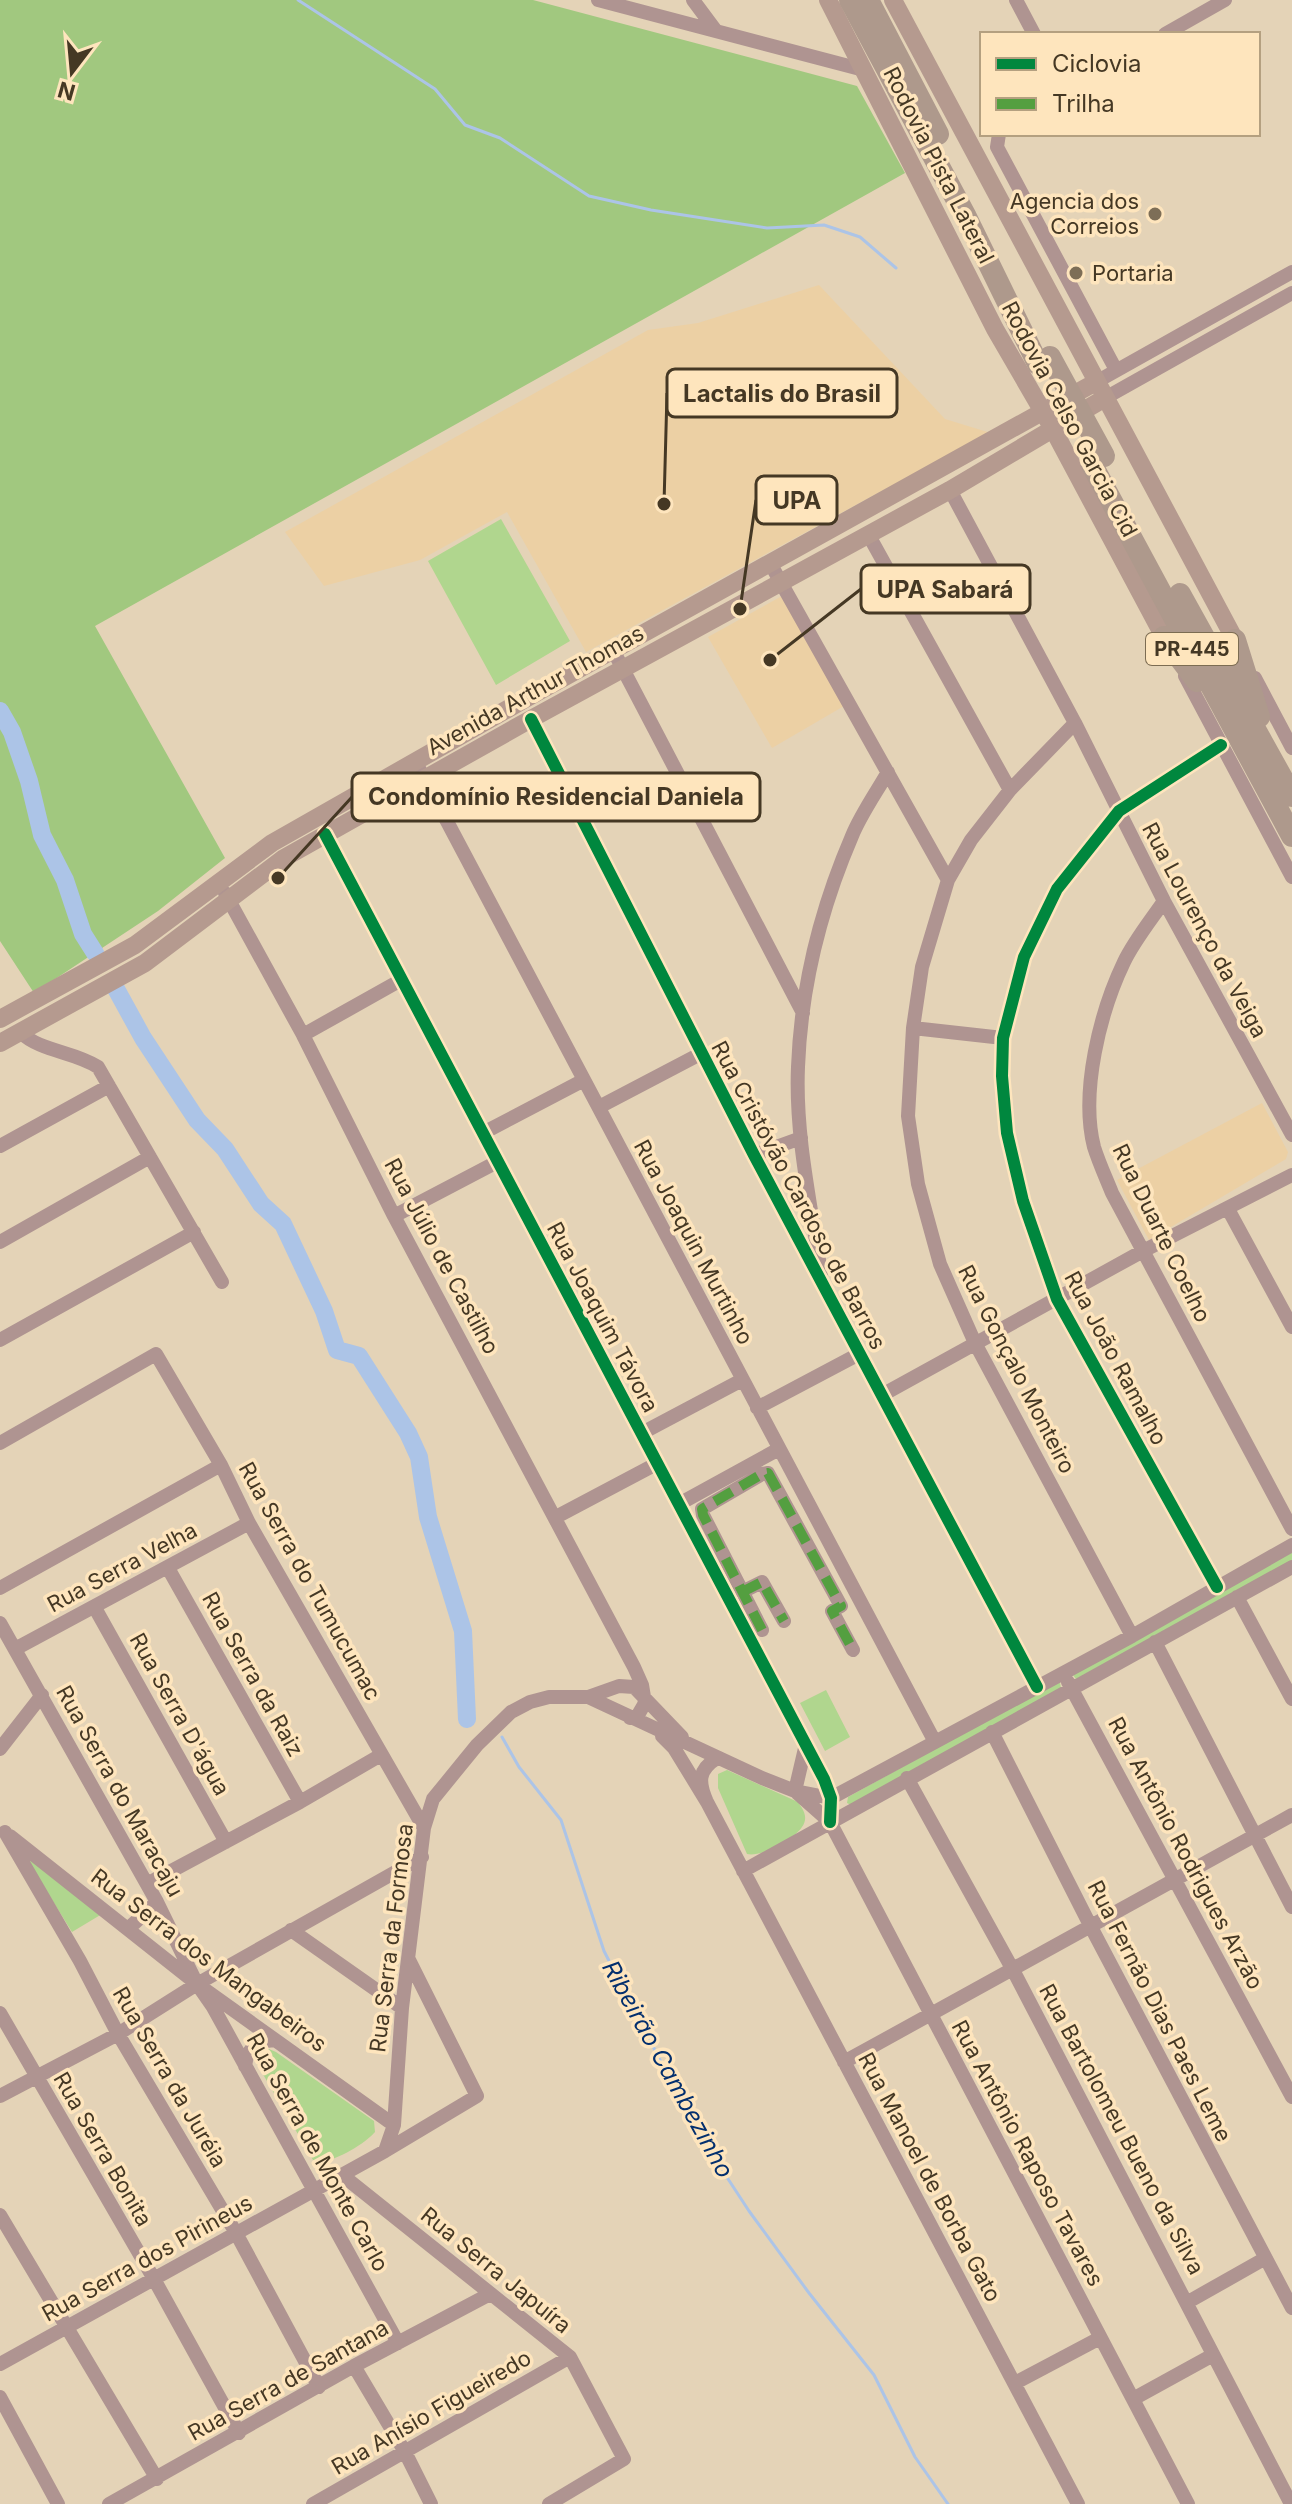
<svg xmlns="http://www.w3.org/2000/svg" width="1292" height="2504" viewBox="0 0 1292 2504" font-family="Inter,sans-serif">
<rect width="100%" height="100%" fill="#e4d3b7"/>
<!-- built -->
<path fill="#ecd0a4" d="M 819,285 L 945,419 L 994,434 L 874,495 L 586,652 L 507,512 L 420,560 L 324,586 L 285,532 L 648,330 L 698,323 Z
M 782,596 L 844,706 L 772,748 L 708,637 Z
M 1262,1103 L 1288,1152 L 1286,1159 L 1149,1240 L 1117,1180 Z"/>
<!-- green -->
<path fill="#b0d68e" d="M 501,519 L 570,641 L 496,685 L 428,561 Z
M 1292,1552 L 1292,1562 L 1076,1679 L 1073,1675 Z
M 1054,1683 L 1060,1683 L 1061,1688 L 851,1805 L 847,1803 L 848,1797 Z
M 826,1690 L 850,1737 L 825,1751 L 800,1703 Z
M 727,1770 L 798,1802 C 802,1808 806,1813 805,1820 C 803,1836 762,1858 747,1854 L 718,1788 L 718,1774 Z
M 21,1850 L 102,1914 L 72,1932 Z
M 269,2049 L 276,2052 L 374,2121 L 375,2132 C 365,2144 328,2167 313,2160 L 257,2064 L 259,2055 Z"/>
<!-- forest -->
<path fill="#a1c87f" d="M 0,0 L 533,0 L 857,86 L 905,173 L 95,626 L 225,858 L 158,911 L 34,993 L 0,941 Z"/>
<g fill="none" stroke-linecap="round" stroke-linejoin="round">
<!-- stream -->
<path stroke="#acc4e7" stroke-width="3" d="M 298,0 L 435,89 L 465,125 L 500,138 L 589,196 L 651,210 L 767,228 L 824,225 L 860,237 L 896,268
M 502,1737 L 519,1767 L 561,1820 L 604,1951 L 696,2130 L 749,2211 L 809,2293 L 874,2375 L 915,2457 L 948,2504"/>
<!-- river -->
<path stroke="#acc4e7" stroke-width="18" d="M 0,711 L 12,732 L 29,781 L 42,835 L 65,880 L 83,934 L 95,953
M 115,987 L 143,1038 L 197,1120 L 225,1149 L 261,1204 L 283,1224 L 324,1311 L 337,1350 L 359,1356 L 408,1433 L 419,1457 L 428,1517 L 463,1631 L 467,1719"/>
<!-- minor -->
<path stroke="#af9491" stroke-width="14" d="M 598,0 L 864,70
M 693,0 L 716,31
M 1016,0 L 1034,34
M 1165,34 L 1225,0
M 999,134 L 997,147 L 1116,370
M 1096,382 L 1292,272
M 1105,398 L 1292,293
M 950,490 L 1075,723 L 1164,901 L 1292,1135
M 868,534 L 1010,790
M 770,563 L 948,880
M 613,650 L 803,1013
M 1185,676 L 1292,877
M 1255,678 L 1292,748
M 531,719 L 754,1155 L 1037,1687
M 1075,723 L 1010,790 L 971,840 L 948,880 L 922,967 L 913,1028 L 908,1116 L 918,1184 L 940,1264 L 975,1343 L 1132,1636
M 415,761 L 935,1742
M 325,834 L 824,1779 L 831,1798 L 830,1822
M 225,893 L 303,1035 L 394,1216 L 634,1667 L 642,1685 L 645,1703 L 638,1715 L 630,1718
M 1164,901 C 1151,920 1134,941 1124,962 C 1100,1012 1080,1092 1094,1147 C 1099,1163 1106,1178 1112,1193 L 1292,1529
M 913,1028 L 1003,1038
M 20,1032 C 41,1052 73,1051 98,1067 L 222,1282
M 303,1035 L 401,980
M 599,1107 L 702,1053
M 483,1133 L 584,1080
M 0,1146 L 109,1086
M 754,1155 L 801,1138
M 1228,1209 L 1292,1327
M 394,1216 L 497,1162
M 0,1242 L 150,1157
M 821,1273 C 811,1205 795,1135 798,1067 C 801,988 821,908 852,836 C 861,814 876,793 888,772
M 0,1340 L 194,1232
M 882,1395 L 1143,1251 L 1292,1175
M 757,1408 L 859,1354
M 642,1433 L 742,1380
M 0,1443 L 156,1354 L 221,1465 L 249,1523 L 424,1828
M 679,1504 L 779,1449
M 556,1517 L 658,1463
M 168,1568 L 300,1802
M 1217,1587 L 1057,1299 L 1023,1201 L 1007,1133 L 1002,1076 L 1003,1038 L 1024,957 L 1057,889 L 1119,811 L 1221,745
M 0,1588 L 221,1465
M 742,1592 L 762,1582 L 784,1621
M 1237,1597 L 1292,1699
M 95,1608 L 226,1842
M 0,1623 L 157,1902 L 197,1984 L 213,2007 L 398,2343
M 762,1630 L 703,1515 L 702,1509 L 762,1474 L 768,1473 L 841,1606 L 832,1611 L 853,1650
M 1155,1642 L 1292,1907
M 15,1649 L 249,1523
M 1068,1682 L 1292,2097
M 588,1697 L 762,1778 L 795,1791 L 831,1798 L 1132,1636 L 1292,1545
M 992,1732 L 1091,1927 L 1292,2308
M 662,1736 L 674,1748 L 707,1802 C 698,1782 698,1770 717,1758
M 0,1749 L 42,1695
M 907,1778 L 1013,1970 L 1291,2504
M 795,1791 L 830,1822 L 1188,2504
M 795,1791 L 806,1744
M 707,1802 L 1078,2504
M 5,1832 L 80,1961 L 118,2034 L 236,2233 L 319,2387
M 10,1836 L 197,1984 L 394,2125
M 743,1871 L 1292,1567
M 147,1884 L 300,1802 L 381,1755
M 129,1928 L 157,1902
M 291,1930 L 402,2008
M 0,2013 L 154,2279 L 239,2433
M 844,2062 L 1292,1815
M 245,2066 L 247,2055 L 257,2042 L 275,2040
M 0,2096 L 118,2034 L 197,1984 L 422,1857
M 385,2151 L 394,2125 L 402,2008 L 424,1828 L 433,1799 L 477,1745 L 511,1712 L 530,1702 L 549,1697 L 588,1697 L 619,1686 L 634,1687 L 682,1737
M 342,2175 L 570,2357 L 624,2459 L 549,2504
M 0,2215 L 157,2479
M 1188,2302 L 1264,2259
M 0,2364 L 385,2151 L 477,2096 L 409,1960
M 354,2366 L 405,2452 L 431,2504
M 1015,2383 L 1100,2338
M 0,2397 L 58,2504
M 1133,2399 L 1213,2355
M 109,2504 L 354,2366 L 490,2294
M 313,2504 L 570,2357"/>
<!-- major -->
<path stroke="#b59a8f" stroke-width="18" d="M 828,0 L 995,329 L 1053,429 L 1164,637
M 893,0 L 1235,640
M 0,1019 L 135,945 L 272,843 L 527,698 L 1096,382
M 0,1043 L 145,963 L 284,858 L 531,719 L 950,490 L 1105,398"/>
<!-- highway -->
<path stroke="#ae998c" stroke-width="22" d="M 850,0 L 966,217 L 1038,364
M 868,0 L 938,134
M 1091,463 L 1292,836
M 1180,594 L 1292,796
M 1164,637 L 1197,681
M 1235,640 L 1259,717"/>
<!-- highway-bridge -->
<path stroke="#ae998c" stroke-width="22" d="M 1050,357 L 1104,456"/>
<!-- quiet -->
<path stroke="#549f40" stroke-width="10" stroke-dasharray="20 10" stroke-linecap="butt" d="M 742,1592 L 762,1582 L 784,1621
M 762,1630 L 703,1515 L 702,1509 L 762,1474 L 768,1473 L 841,1606 L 832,1611 L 853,1650"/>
<defs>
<path id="cycleway" d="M 531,719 L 754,1155 L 1037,1687
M 325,834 L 824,1779 L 831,1798 L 830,1822
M 1217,1587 L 1057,1299 L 1023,1201 L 1007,1133 L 1002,1076 L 1003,1038 L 1024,957 L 1057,889 L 1119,811 L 1221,745"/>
</defs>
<!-- cycleway casing -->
<use href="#cycleway" stroke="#fee5bd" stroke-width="17"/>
<!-- cycleway -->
<use href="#cycleway" stroke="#00873e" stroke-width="12"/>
</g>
<!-- markers -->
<g fill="#7d6e57" stroke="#fee5bd" stroke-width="3">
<circle cx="1155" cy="214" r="8"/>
<circle cx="1076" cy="273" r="8"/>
</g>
<g text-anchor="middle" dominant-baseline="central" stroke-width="7" stroke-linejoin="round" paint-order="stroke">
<!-- shield labels -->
<rect fill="#fee5bd" stroke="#7c6c52" stroke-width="2" x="1146" y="633" width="92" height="32" rx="6"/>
<g font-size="20" font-weight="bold" fill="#453824">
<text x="1192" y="649">PR-445</text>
</g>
<!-- street labels -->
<g font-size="22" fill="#453824" stroke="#fee5bd">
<text transform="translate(939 165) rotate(63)">Rodovia Pista Lateral</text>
<text transform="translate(1070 419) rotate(62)">Rodovia Celso Garcia Cid</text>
<text transform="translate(535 690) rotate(-29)">Avenida Arthur Thomas</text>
<text transform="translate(1205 930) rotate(62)">Rua Lourenço da Veiga</text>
<text transform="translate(799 1195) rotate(62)">Rua Cristóvão Cardoso de Barros</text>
<text transform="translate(1162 1233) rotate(64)">Rua Duarte Coelho</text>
<text transform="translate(694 1242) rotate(62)">Rua Joaquin Murtinho</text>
<text transform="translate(442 1256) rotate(62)">Rua Júlio de Castilho</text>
<text transform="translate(603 1317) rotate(62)">Rua Joaquim Távora</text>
<text transform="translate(1116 1358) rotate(62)">Rua João Ramalho</text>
<text transform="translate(1017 1369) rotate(63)">Rua Gonçalo Monteiro</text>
<text transform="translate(122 1567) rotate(-28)">Rua Serra Velha</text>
<text transform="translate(310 1581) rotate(61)">Rua Serra do Tumucumac</text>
<text transform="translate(253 1674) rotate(61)">Rua Serra da Raiz</text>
<text transform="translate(180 1714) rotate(61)">Rua Serra D'água</text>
<text transform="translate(120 1791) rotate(61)">Rua Serra do Maracaju</text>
<text transform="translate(1186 1853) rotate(62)">Rua Antônio Rodrigues Arzão</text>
<text transform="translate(391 1938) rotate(-83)">Rua Serra da Formosa</text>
<text transform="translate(209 1960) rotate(37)">Rua Serra dos Mangabeiros</text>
<text transform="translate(1160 2011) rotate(63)">Rua Fernão Dias Paes Leme</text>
<text transform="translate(170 2077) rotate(60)">Rua Serra da Juréia</text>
<text transform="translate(1122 2129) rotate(62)">Rua Bartolomeu Bueno da Silva</text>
<text transform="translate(103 2149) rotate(60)">Rua Serra Bonita</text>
<text transform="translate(318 2152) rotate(61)">Rua Serra de Monte Carlo</text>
<text transform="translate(1028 2153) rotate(62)">Rua Antônio Raposo Tavares</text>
<text transform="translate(930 2177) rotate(62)">Rua Manoel de Borba Gato</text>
<text transform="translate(147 2258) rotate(-29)">Rua Serra dos Pirineus</text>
<text transform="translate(496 2270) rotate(39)">Rua Serra Japuíra</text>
<text transform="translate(288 2380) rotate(-29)">Rua Serra de Santana</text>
<text transform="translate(431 2412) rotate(-30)">Rua Anísio Figueiredo</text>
</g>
<!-- poi labels -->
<g font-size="22" fill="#453824" stroke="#fee5bd" text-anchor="end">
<text x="1139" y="201">Agencia dos<tspan x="1139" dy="25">Correios</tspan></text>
<text x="1092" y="273" text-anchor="start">Portaria</text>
</g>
<!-- water labels -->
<g font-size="24" font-style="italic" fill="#032f6e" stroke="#fee5bd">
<text transform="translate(668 2069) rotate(61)">Ribeirão Cambezinho</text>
</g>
</g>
<!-- callouts -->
<path fill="none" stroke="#453824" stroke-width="3" d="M664 504L667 393M740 609L756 500M770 660L861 589M278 878L352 797"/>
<g fill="#453824" stroke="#fee5bd" stroke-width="3">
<circle cx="664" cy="504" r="8"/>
<circle cx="740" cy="609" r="8"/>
<circle cx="770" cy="660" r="8"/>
<circle cx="278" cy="878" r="8"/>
</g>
<g fill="#fee5bd" stroke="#453824" stroke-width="3">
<rect x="667" y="369" width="230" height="48" rx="8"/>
<rect x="756" y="476" width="81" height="48" rx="8"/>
<rect x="861" y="565" width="169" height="48" rx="8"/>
<rect x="352" y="773" width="408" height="48" rx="8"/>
</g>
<g font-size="24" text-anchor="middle" font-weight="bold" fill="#453824">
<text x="782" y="402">Lactalis do Brasil</text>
<text x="797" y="509">UPA</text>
<text x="945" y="598">UPA Sabará</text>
<text x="556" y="805">Condomínio Residencial Daniela</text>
</g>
<!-- legend -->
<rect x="980" y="32" width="280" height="104" fill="#fee5bd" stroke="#b4a080" stroke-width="2"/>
<rect x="996" y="58" width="40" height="12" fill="#00873e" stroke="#b4a080" stroke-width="2"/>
<text x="1052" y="72" font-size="24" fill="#453824">Ciclovia</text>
<rect x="996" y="98" width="40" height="12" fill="#549f40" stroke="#b4a080" stroke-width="2"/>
<text x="1052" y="112" font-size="24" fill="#453824">Trilha</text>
<!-- north arrow -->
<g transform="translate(72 72) rotate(196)" stroke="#fee5bd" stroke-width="6" paint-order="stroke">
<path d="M0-6L14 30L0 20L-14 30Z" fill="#453824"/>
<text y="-12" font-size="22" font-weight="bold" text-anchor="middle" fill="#453824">N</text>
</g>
</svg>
